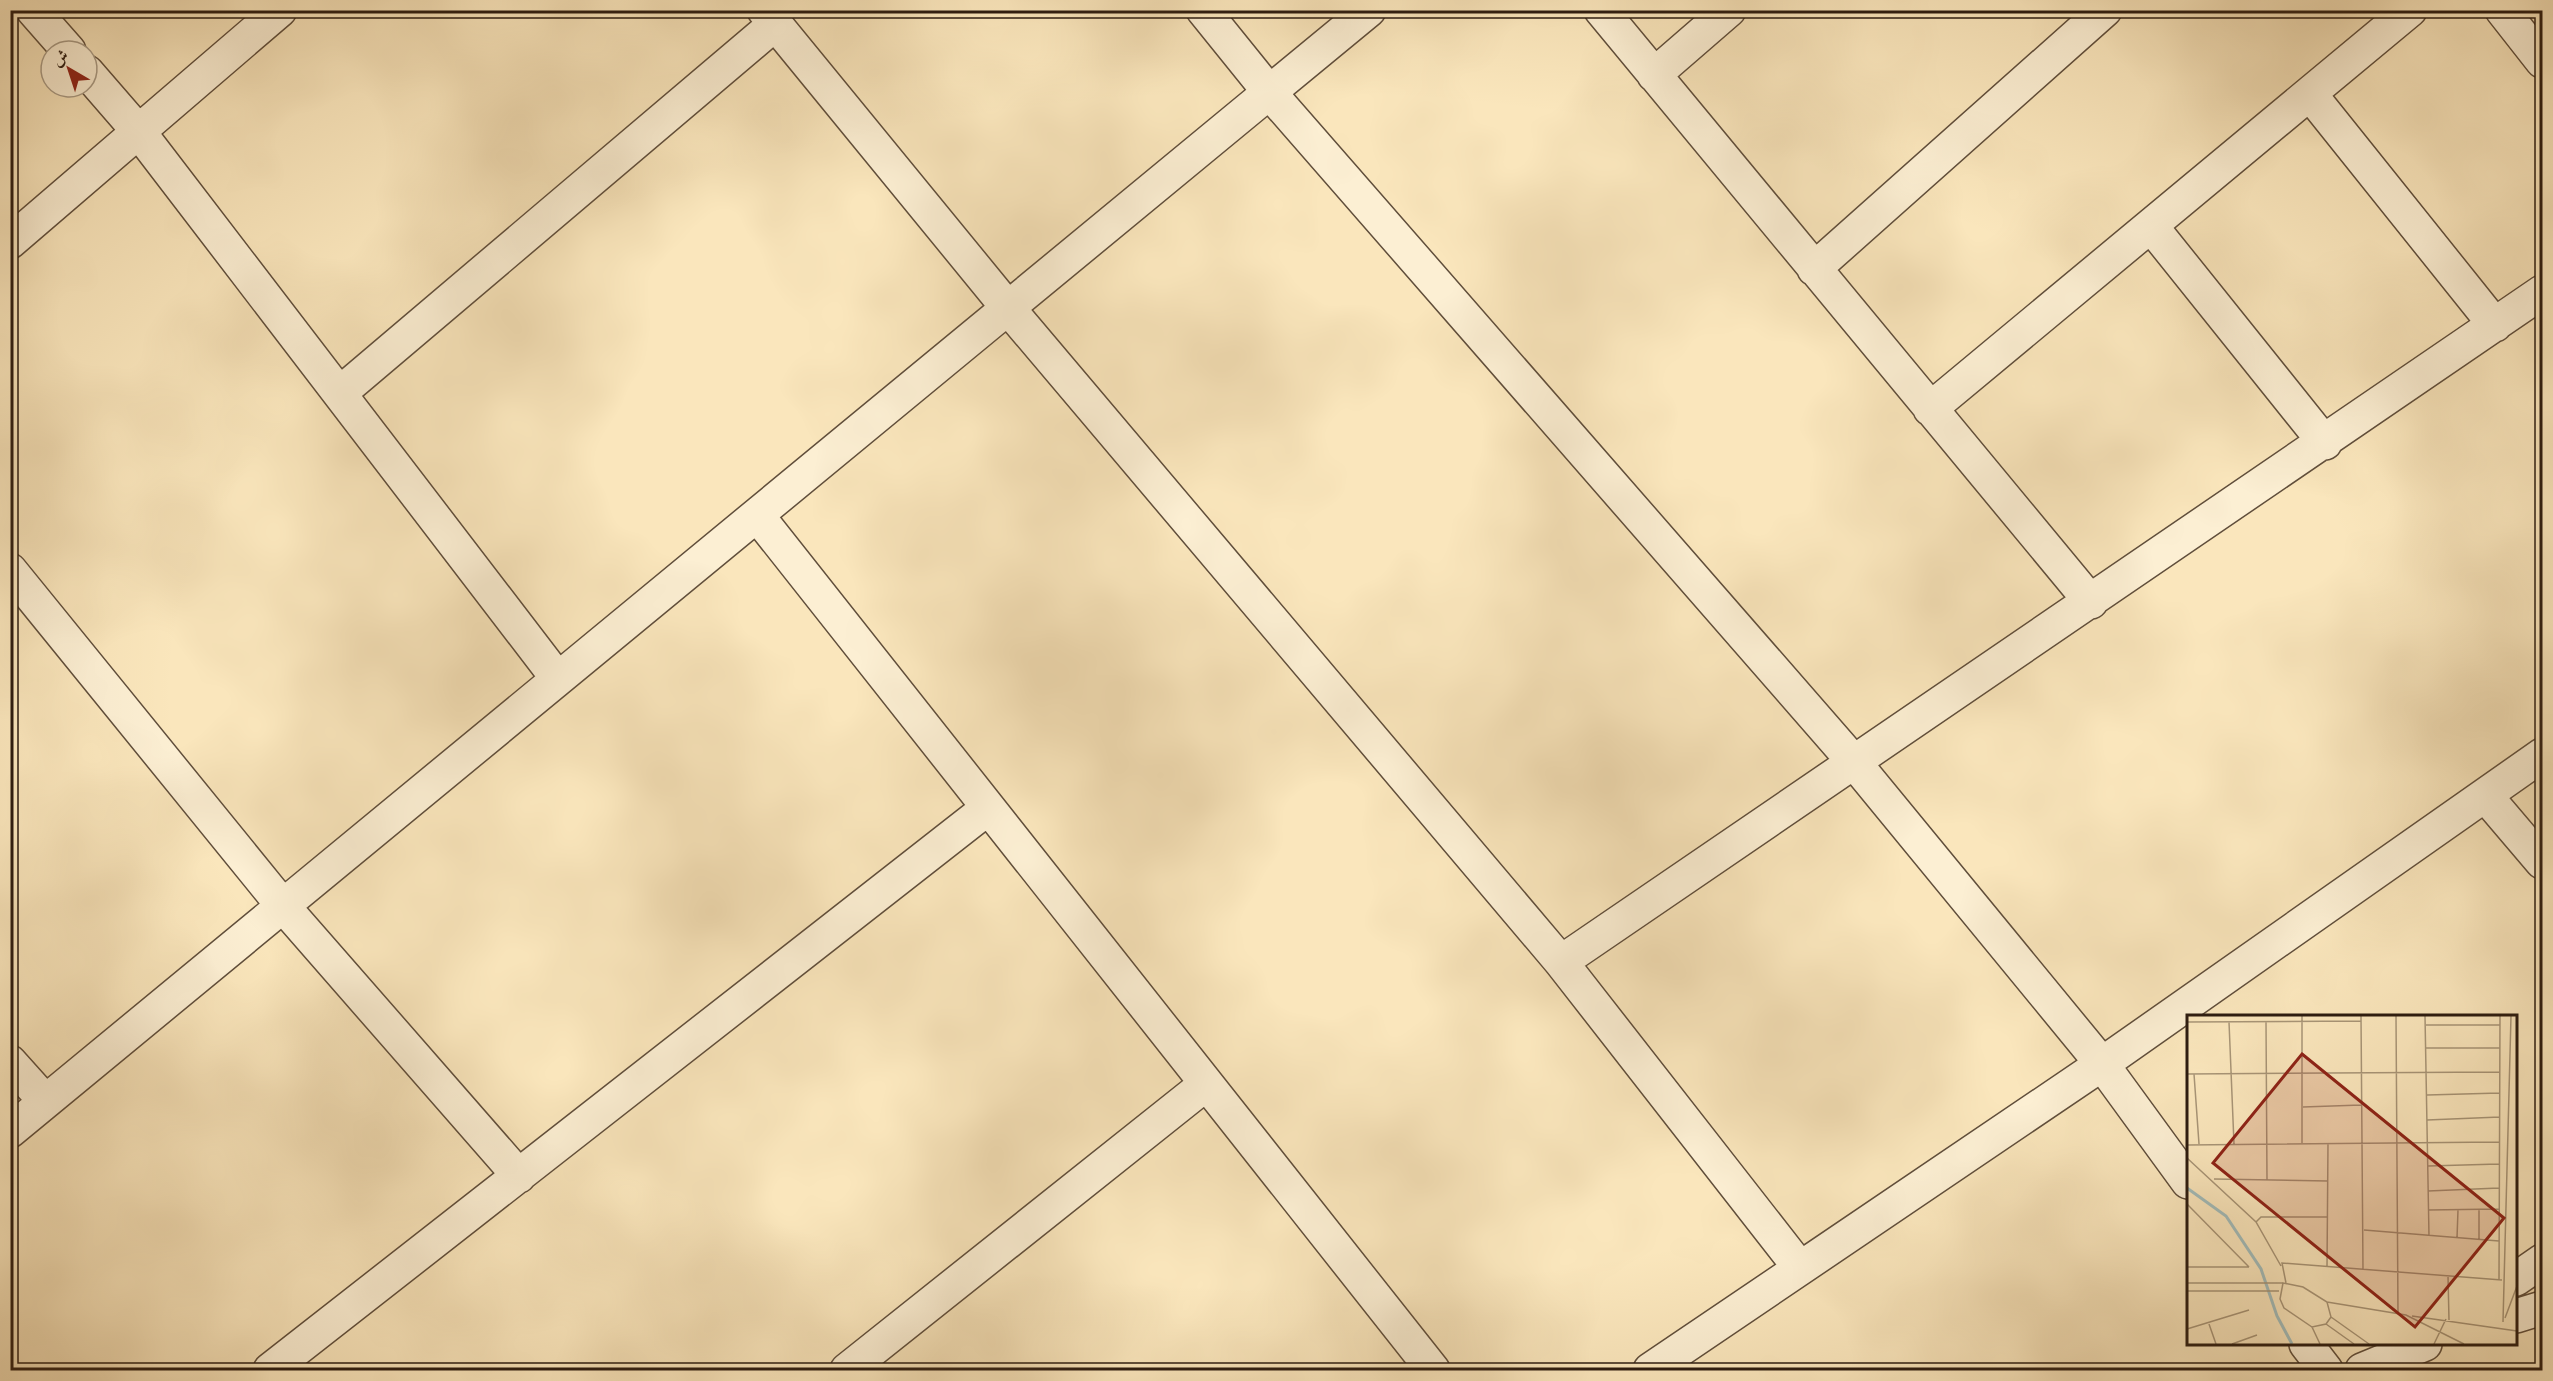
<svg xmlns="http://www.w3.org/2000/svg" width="2553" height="1381" viewBox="0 0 2553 1381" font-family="'Sorts Mill Goudy',Amiri,serif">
<rect width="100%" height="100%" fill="#fae6bc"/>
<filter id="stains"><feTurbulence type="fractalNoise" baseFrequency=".00333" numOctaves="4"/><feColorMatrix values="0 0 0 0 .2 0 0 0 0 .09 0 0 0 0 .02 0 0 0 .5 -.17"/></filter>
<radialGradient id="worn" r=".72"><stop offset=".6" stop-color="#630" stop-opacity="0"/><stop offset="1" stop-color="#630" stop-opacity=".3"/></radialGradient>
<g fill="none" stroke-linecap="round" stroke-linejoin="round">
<defs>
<path id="street" d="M 33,10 L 69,51
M 764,10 L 1008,308 L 1561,962 L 1800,1268
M 1203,10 L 1270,93 L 1854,762 L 2102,1064 L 2188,1182
M 1601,10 L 2091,602
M 2502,10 L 2542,61
M 87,72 L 139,132 L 558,679
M 1654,75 L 1729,10
M 2310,94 L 2495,325
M 2151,226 L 2325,443
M 10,242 L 280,10
M 1814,269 L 2105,10
M 340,393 L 775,24
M 1930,409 L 2410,10
M 757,515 L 1433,1370
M 10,570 L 283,906 L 519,1176
M 2485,795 L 2542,862
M 1561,962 L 2542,292
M 10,1062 L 45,1101
M 10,1131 L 1369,10
M 2516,1279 L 2542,1261
M 2516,1316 L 2542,1308
M 2306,1344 L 2326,1370
M 270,1370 L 988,808
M 847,1370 L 1206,1084
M 1650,1370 L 2102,1064 L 2542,755
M 2362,1370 L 2425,1344"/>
</defs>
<!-- street casing -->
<use href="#street" stroke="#604e3b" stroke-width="36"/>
<!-- street -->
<use href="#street" stroke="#fcefd3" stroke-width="33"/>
</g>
<!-- overview -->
<g transform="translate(2187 1015)">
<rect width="330" height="330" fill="#fae6bc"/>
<path fill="none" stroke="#a3bdbb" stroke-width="3" d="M 0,173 L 39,201 L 74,254 L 90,301 L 105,329"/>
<path fill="none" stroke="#a89577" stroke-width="1.5" d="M 115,1 L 115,128M 174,1 L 176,255M 209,1 L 211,298M 238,1 L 242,221M 79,6 L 80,165M 0,7 L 174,6M 42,7 L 47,129M 239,10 L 313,10M 239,33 L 313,33M 0,59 L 313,57M 7,59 L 12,129M 240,80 L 313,78M 116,92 L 174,90M 240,105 L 313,102M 0,130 L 312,127M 0,143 L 69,207 L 94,251M 241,151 L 312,149M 27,164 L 141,166M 241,176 L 312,173M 0,189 L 62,252M 241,195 L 312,194M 69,207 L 74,202 L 141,202M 177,215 L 312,226M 270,223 L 271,195M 292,225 L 292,194M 0,252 L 62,252M 140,252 L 141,128M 261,261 L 262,305M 312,265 L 313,1M 0,268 L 96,268M 96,268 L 116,272 L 140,287 L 144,302 L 139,309 L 125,312 L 97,293 L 93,284 ZM 99,268 L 95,248 L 315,265M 0,276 L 92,276M 140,287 L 219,300 L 277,329M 225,301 L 330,316M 144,302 L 182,329M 318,303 L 330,271M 316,307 L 324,1M 22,309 L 29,329M 139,309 L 167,329M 125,312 L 133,329M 0,314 L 62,295M 45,329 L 70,320M 247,329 L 259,304"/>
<path fill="#8f2418" fill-opacity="0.15" stroke="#8f2418" stroke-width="3" d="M 115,39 L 317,203 L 228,312 L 26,148 Z"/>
<rect width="330" height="330" fill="none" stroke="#2d1c10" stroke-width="3"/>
</g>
<!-- margin -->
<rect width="2553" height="1381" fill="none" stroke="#fae6bc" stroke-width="36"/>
<rect x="12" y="12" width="2529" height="1357" fill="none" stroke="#2d1c10" stroke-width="3"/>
<rect x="18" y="18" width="2517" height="1345" fill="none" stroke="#2d1c10" stroke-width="1.5"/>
<!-- north arrow -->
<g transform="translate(69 69) rotate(321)"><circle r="28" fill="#fcefd3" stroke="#a99b85" stroke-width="1.5"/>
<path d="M0-4.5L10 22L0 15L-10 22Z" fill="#8f2418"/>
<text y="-9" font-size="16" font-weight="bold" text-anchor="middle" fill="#2d1c10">ش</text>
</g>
<rect width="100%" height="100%" filter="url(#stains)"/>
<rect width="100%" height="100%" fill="url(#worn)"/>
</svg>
